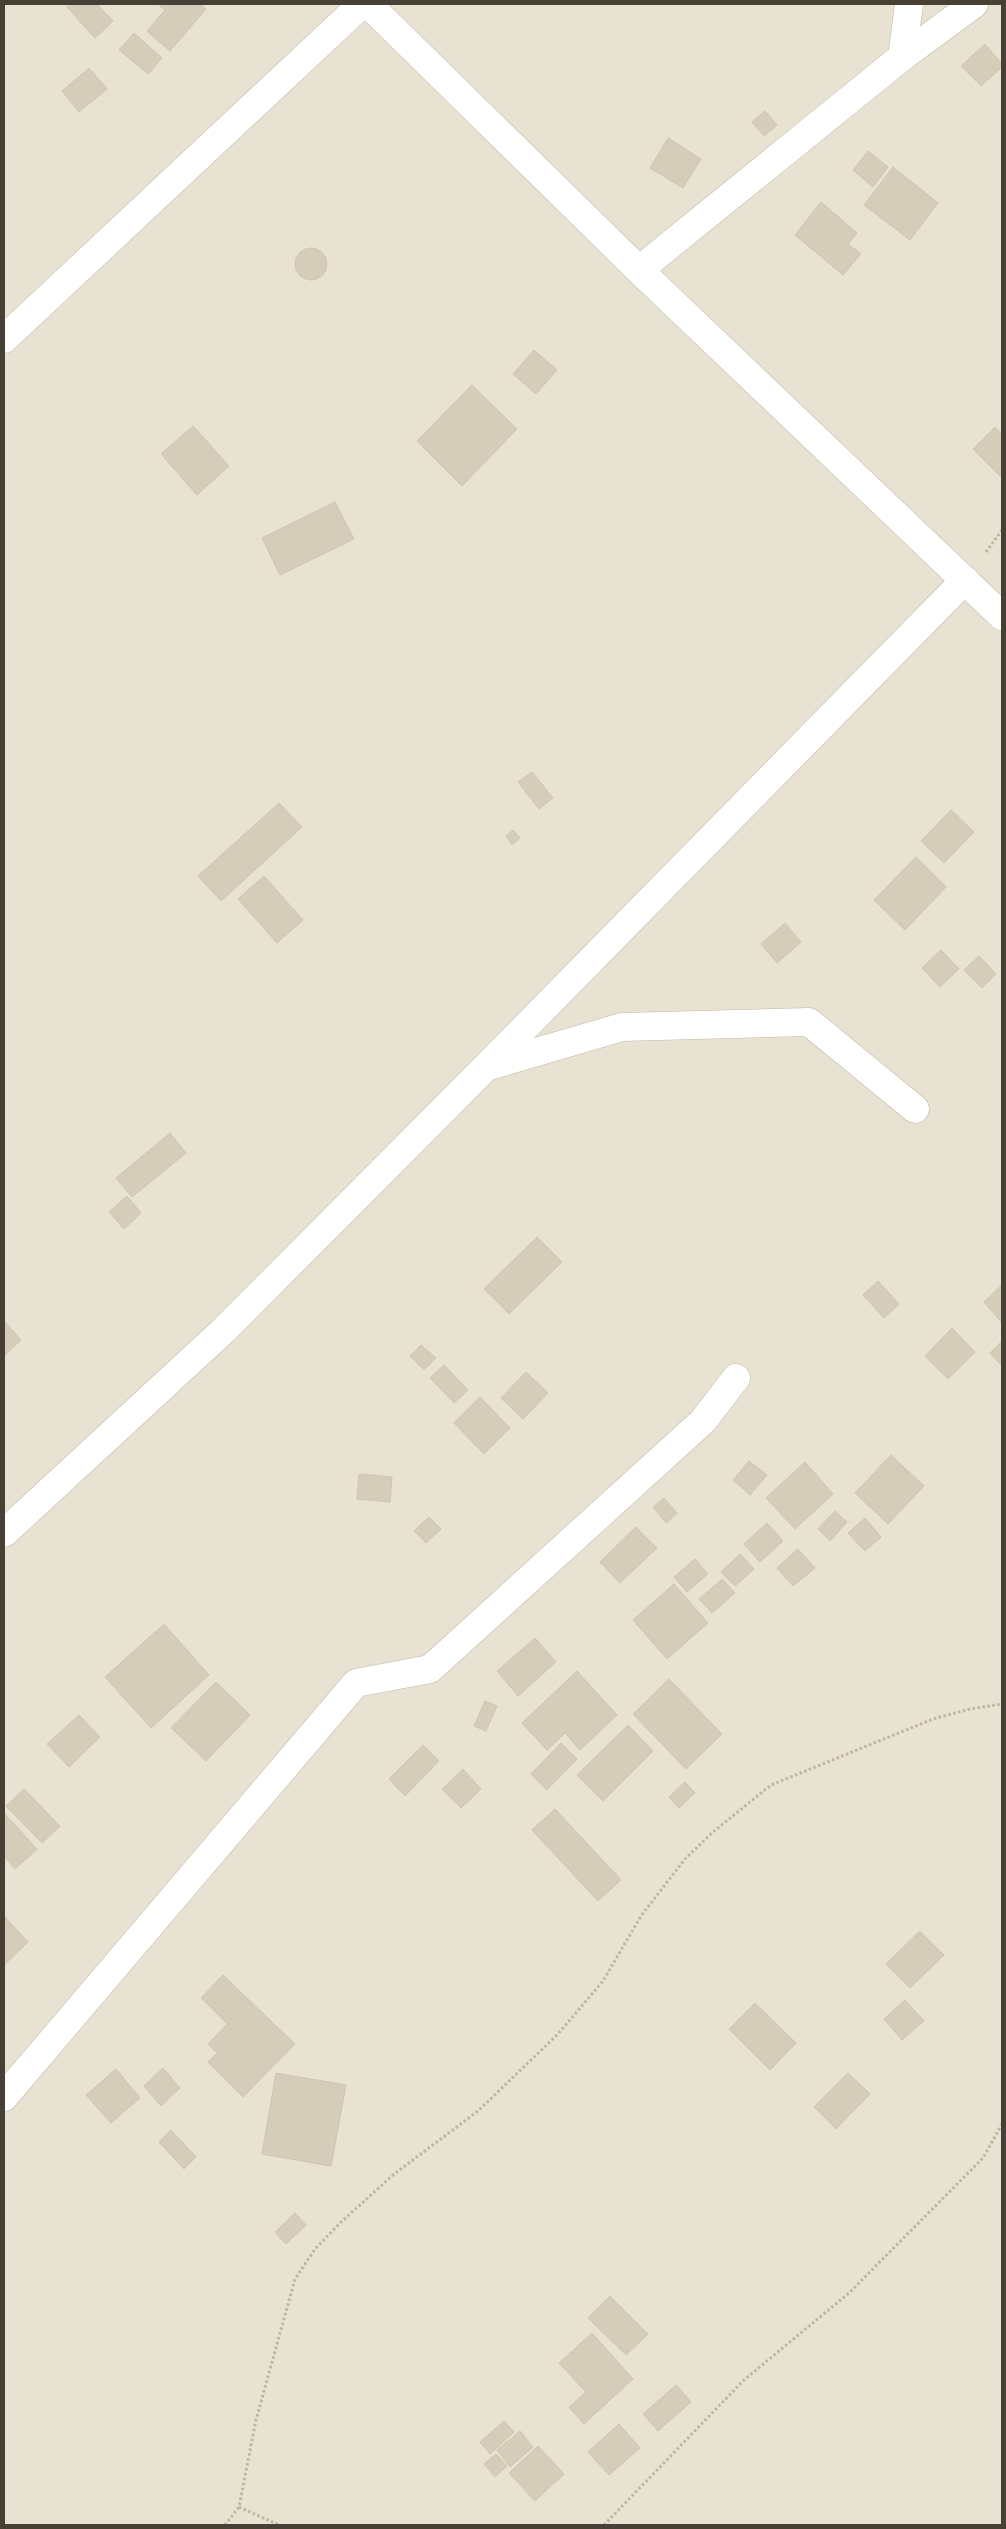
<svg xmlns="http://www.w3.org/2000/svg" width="1006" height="2529" viewBox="0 0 1006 2529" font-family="'IBM Plex Sans',sans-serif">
<rect width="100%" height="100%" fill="#f4f0e5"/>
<!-- residential -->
<path fill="#e8e2d3" d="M 4,4 L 1002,4 L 1002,2525 L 4,2525 Z"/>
<!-- building -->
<path fill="#d6ccba" stroke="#d1c4ad" d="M 70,4 L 97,4 L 113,21 L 95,38 L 67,7 Z
M 158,4 L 201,4 L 206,9 L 170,51 L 147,31 L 165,10 Z
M 134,33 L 162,58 L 148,74 L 119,50 Z
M 985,44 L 1002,64 L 1002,67 L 981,86 L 961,66 Z
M 89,68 L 107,89 L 79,112 L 62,91 Z
M 765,111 L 777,125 L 764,136 L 752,122 Z
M 668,138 L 701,159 L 683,188 L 650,168 Z
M 868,151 L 888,167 L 873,187 L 853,170 Z
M 893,167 L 938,203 L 910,240 L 864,205 Z
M 821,202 L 857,233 L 848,244 L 861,254 L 843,275 L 795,235 Z
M295 264a16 16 0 1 1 32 0a16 16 0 1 1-32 0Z
M 534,350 L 557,370 L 536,394 L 513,374 Z
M 472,385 L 517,429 L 462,486 L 417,441 Z
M 193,426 L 229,466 L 197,495 L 161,454 Z
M 995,427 L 1002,434 L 1002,478 L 973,449 Z
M 335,502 L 354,539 L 280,575 L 262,538 Z
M 532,772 L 553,798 L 539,809 L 518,782 Z
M 279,803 L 302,827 L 221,901 L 198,876 Z
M 951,810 L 974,832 L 944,863 L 921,841 Z
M 513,830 L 520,838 L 512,845 L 506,836 Z
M 916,857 L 946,887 L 905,930 L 874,900 Z
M 264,876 L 303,920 L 277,943 L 238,899 Z
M 785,923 L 801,942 L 777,963 L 761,944 Z
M 941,950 L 959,969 L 940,987 L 922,968 Z
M 979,956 L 996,974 L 982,988 L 964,970 Z
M 170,1133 L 186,1153 L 132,1197 L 116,1178 Z
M 127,1196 L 141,1213 L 124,1229 L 109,1212 Z
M 537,1237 L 562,1262 L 509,1314 L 484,1289 Z
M 878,1281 L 899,1304 L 884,1318 L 863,1295 Z
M 1002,1285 L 1002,1323 L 984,1302 Z
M 4,1321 L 21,1340 L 4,1356 Z
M 952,1328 L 975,1352 L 948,1379 L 925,1356 Z
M 1002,1341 L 1002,1366 L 990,1353 Z
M 421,1345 L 436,1358 L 424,1370 L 410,1356 Z
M 444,1365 L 468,1390 L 454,1403 L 430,1378 Z
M 526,1372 L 548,1393 L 523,1419 L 501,1398 Z
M 480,1397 L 510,1428 L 484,1454 L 454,1423 Z
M 891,1455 L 924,1486 L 888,1524 L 855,1493 Z
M 749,1461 L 767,1475 L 750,1495 L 733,1480 Z
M 805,1462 L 833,1494 L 795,1529 L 766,1498 Z
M 359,1474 L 392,1477 L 390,1502 L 357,1499 Z
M 664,1498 L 677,1513 L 666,1523 L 653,1507 Z
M 835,1511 L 847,1522 L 830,1541 L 818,1529 Z
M 429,1517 L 441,1529 L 426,1543 L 414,1531 Z
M 865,1518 L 881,1537 L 865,1551 L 848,1533 Z
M 767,1523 L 783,1541 L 760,1562 L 744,1544 Z
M 636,1527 L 657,1548 L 620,1583 L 600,1562 Z
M 798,1549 L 815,1568 L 793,1586 L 777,1568 Z
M 740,1554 L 754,1569 L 735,1586 L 721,1572 Z
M 695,1559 L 708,1574 L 687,1592 L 674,1577 Z
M 722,1579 L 735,1593 L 712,1613 L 699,1599 Z
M 674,1584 L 708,1623 L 667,1659 L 633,1620 Z
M 164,1624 L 209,1675 L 151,1728 L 105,1677 Z
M 535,1638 L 556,1662 L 518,1696 L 497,1671 Z
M 577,1671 L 617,1715 L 580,1750 L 565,1733 L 547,1750 L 522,1723 Z
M 669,1679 L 722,1734 L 686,1769 L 633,1714 Z
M 216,1682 L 250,1715 L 206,1761 L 171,1728 Z
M 485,1701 L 497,1706 L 486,1731 L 474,1726 Z
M 79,1715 L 100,1737 L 69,1767 L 47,1744 Z
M 628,1725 L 653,1751 L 603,1801 L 577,1775 Z
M 561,1743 L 577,1759 L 547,1790 L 531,1774 Z
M 423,1745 L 439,1761 L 405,1796 L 389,1779 Z
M 463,1769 L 481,1789 L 461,1808 L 442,1789 Z
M 685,1782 L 695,1793 L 679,1808 L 669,1797 Z
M 24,1789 L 60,1826 L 42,1843 L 6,1806 Z
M 555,1809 L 621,1880 L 598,1901 L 532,1830 Z
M 4,1813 L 37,1849 L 15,1869 L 4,1856 Z
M 4,1916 L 28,1942 L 4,1965 Z
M 920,1931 L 944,1955 L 910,1988 L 886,1964 Z
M 223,1975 L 295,2044 L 243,2097 L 208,2062 L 217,2053 L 208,2044 L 227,2024 L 201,1998 Z
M 905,2000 L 924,2021 L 902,2040 L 884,2019 Z
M 755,2003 L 796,2043 L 770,2070 L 729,2029 Z
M 163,2068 L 180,2088 L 161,2106 L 144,2086 Z
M 116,2069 L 140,2098 L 111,2123 L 86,2095 Z
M 276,2073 L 346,2085 L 331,2166 L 262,2154 Z
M 848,2073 L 870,2094 L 836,2129 L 814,2107 Z
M 171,2130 L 196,2157 L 184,2169 L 159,2142 Z
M 295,2213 L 306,2225 L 286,2244 L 275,2232 Z
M 610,2296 L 648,2334 L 626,2355 L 588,2318 Z
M 592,2333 L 633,2379 L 584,2424 L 569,2407 L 586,2392 L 559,2363 Z
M 676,2385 L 691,2402 L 658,2431 L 643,2414 Z
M 504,2421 L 514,2432 L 490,2454 L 480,2442 Z
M 619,2424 L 640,2448 L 609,2475 L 588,2452 Z
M 520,2431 L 533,2447 L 510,2467 L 497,2450 Z
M 538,2446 L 564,2474 L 535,2501 L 509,2473 Z
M 496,2454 L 507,2466 L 495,2477 L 484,2464 Z"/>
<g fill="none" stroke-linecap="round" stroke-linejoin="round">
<defs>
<path id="minor" d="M 902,57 L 909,4
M 639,270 L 902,57 L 974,4
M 4,339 L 362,4
M 489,1066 L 622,1027 L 809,1022 L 915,1109
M 4,1533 L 224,1330 L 487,1066 L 965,580
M 4,2097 L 356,1683 L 430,1669 L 703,1421 L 736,1378"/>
<path id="tertiary" d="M 368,4 L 639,270 L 1002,616"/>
</defs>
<!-- minor casing -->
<use href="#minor" stroke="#c0b8a7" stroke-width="29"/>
<!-- tertiary casing -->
<use href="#tertiary" stroke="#c0b8a7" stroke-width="29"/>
<!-- path -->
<path stroke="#c2b498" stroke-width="3" stroke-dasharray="2.5 2.5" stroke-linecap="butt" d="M 986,552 L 1002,530
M 239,2507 L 279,2525
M 225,2525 L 239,2507 L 256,2420 L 295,2279 L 315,2249 L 340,2223 L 393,2175 L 478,2111 L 558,2034 L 603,1981 L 641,1916 L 685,1859 L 713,1832 L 771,1785 L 933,1719 L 970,1709 L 1002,1704
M 604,2525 L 744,2380 L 849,2293 L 983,2158 L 1002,2124"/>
<!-- minor -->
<use href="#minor" stroke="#fff" stroke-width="28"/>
<!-- tertiary -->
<use href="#tertiary" stroke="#fff" stroke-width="28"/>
</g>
<!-- border -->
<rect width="1006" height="2529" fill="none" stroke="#474034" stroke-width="10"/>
</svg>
